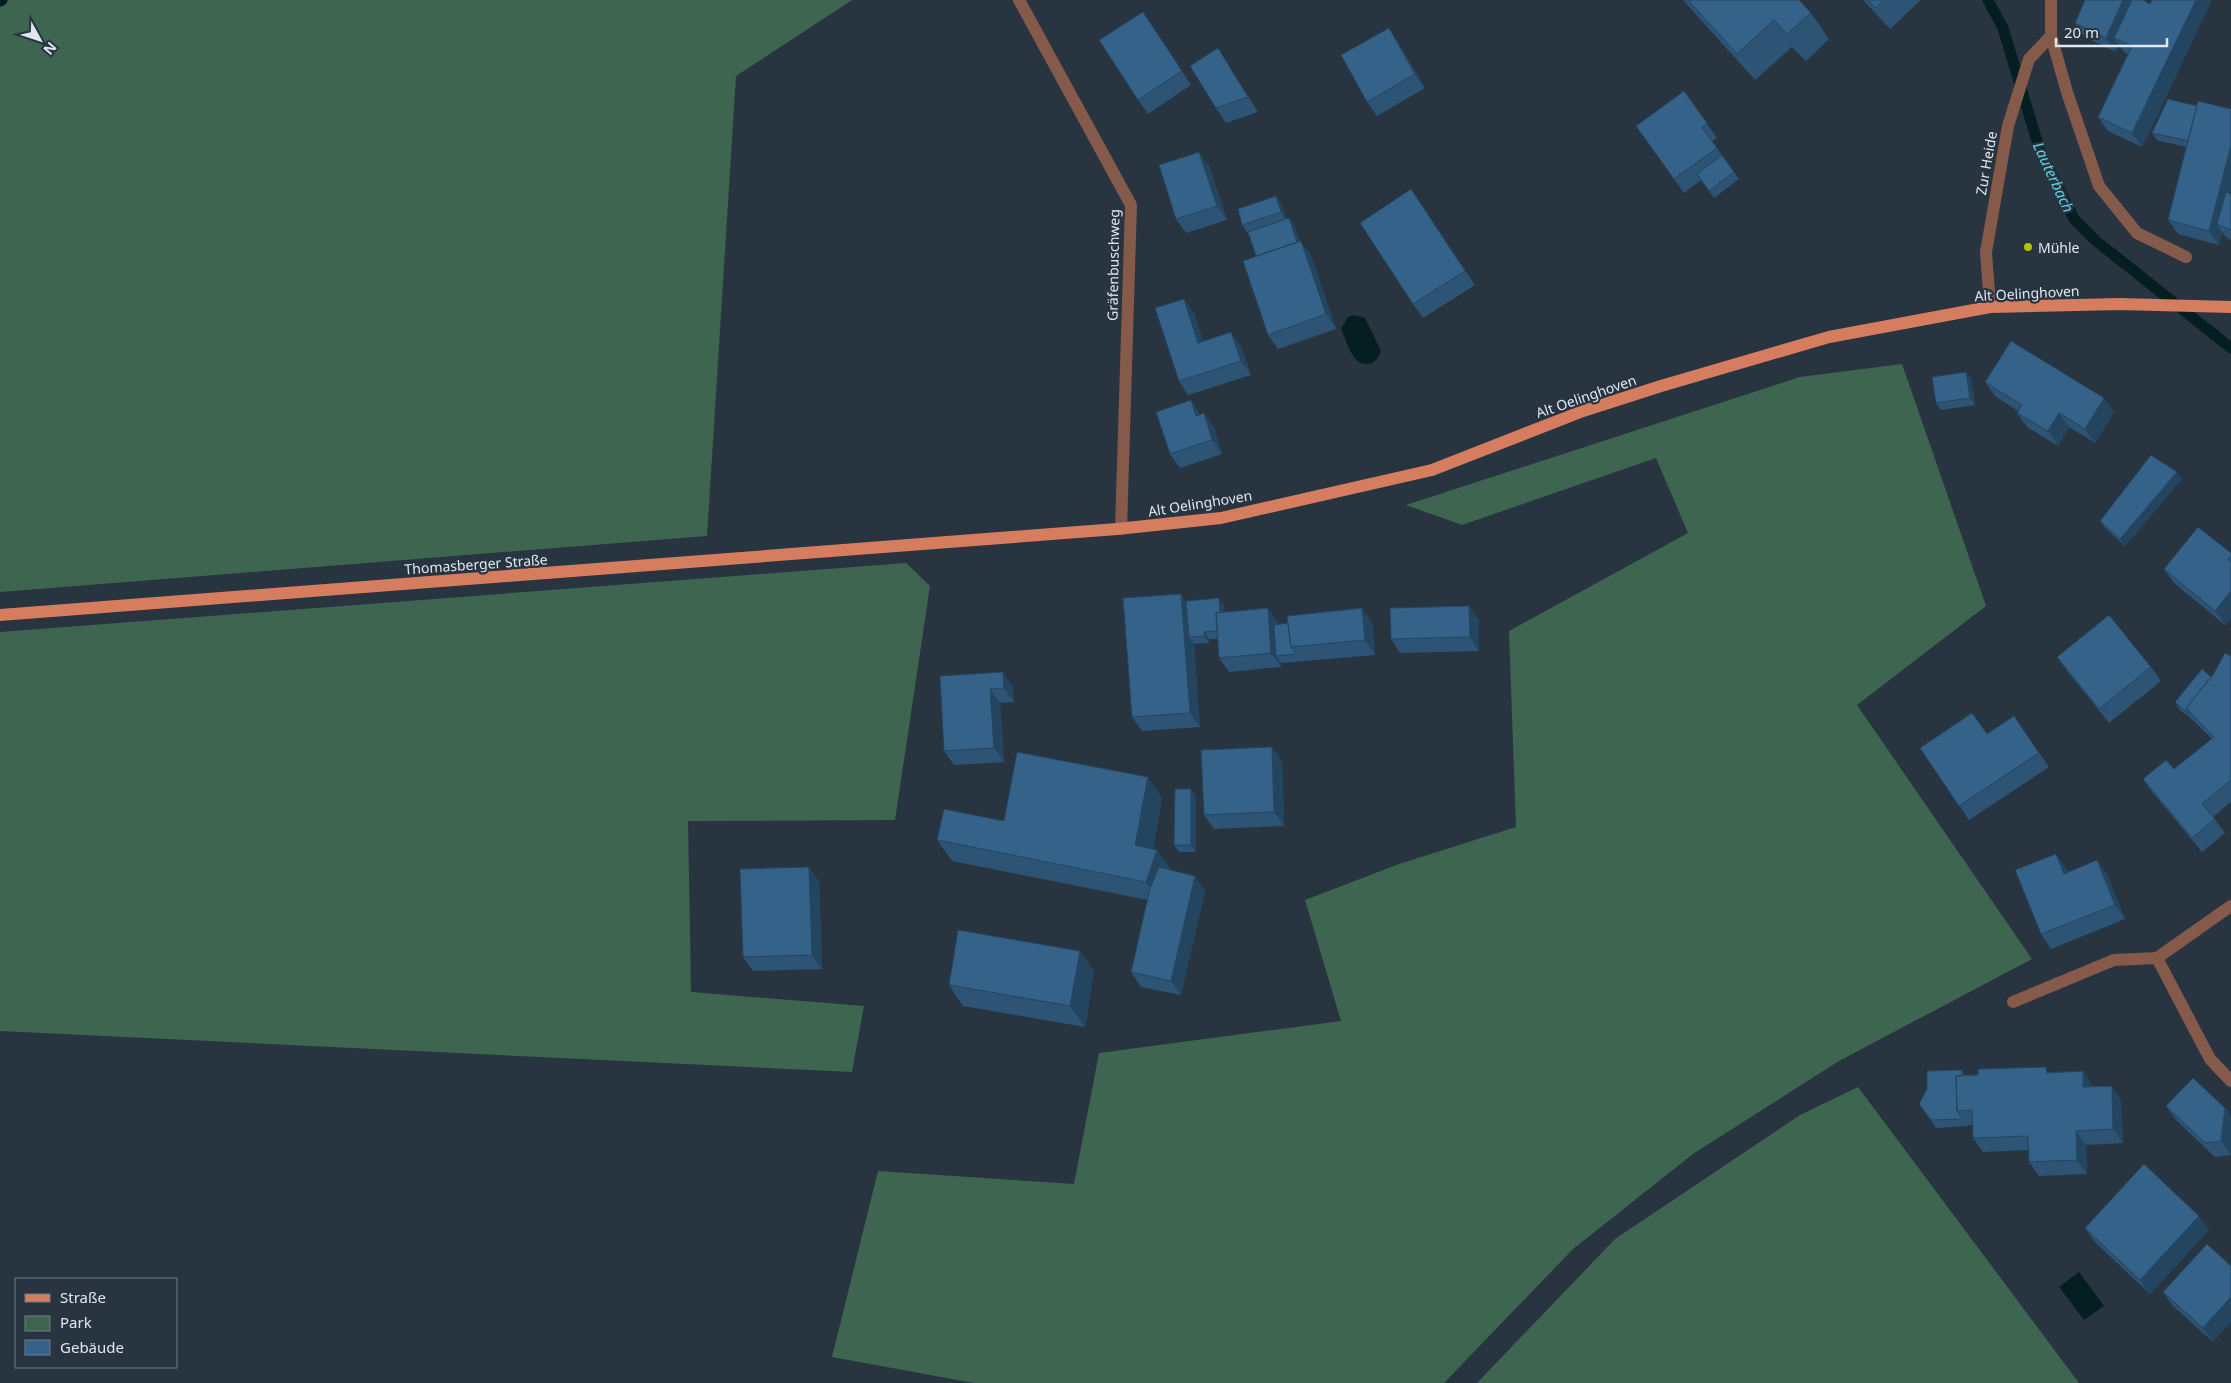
<svg xmlns="http://www.w3.org/2000/svg" width="2231" height="1383" viewBox="0 0 2231 1383" font-family="'Noto Sans',sans-serif">
<rect width="100%" height="100%" fill="#283540"/>
<!-- green -->
<path fill="#3e654f" d="M 0,0 L 852,0 L 736,76 L 707,536 L 0,592 Z
M 1902,364 L 1986,606 L 1857,705 L 2032,959 L 1839,1061 L 1693,1154 L 1573,1249 L 1444,1383 L 974,1383 L 832,1357 L 878,1171 L 1074,1184 L 1099,1053 L 1341,1021 L 1305,900 L 1399,864 L 1516,827 L 1509,631 L 1688,533 L 1656,458 L 1462,525 L 1406,505 L 1800,377 Z
M 906,563 L 930,586 L 895,820 L 688,821 L 691,992 L 864,1006 L 852,1072 L 0,1031 L 0,632 Z
M 1858,1087 L 2079,1383 L 1477,1383 L 1615,1239 L 1800,1115 Z"/>
<!-- water -->
<path fill="#041e21" d="M 1354,315 L 1365,318 L 1381,351 C 1378,358 1376,363 1368,364 C 1352,366 1347,341 1341,329 L 1348,317 Z
M 2079,1272 L 2104,1306 L 2084,1320 L 2059,1287 Z"/>
<g fill="none" stroke-linecap="round" stroke-linejoin="round">
<!-- stream -->
<path stroke="#041e21" stroke-width="11" d="M 1988,0 L 2003,28 L 2040,151 L 2074,219 L 2095,240 L 2231,348
M 0,1 L 2,0"/>
<!-- minor -->
<path stroke="#865a4b" stroke-width="12" d="M 1019,0 L 1131,205 L 1121,529
M 2051,0 L 2051,36 L 2067,92 L 2099,186 L 2137,233 L 2186,257
M 1990,307 L 1986,252 L 2008,126 L 2029,59 L 2051,36
M 2231,906 L 2157,958 L 2210,1059 L 2231,1081
M 2013,1002 L 2114,960 L 2157,958"/>
<!-- major -->
<path stroke="#d67d5f" stroke-width="12" d="M 0,615 L 1117,529 L 1221,518 L 1432,470 L 1583,411 L 1661,386 L 1829,337 L 1990,307 L 2120,304 L 2231,307"/>
</g>
<!-- wall -->
<path fill="#2d5475" d="M 1683,0 L 1799,0 L 1811,13 L 1829,39 L 1806,61 L 1792,47 L 1755,80 Z
M 1863,0 L 1921,0 L 1890,29 Z
M 2211,2 L 2142,147 L 2108,131 L 2098,117 L 2128,54 L 2124,52 L 2119,45 L 2116,52 L 2085,37 L 2075,23 L 2150,4 Z
M 1152,26 L 1191,85 L 1148,114 L 1138,100 Z
M 1398,42 L 1425,88 L 1377,116 L 1367,102 Z
M 1227,63 L 1258,112 L 1226,123 L 1216,108 Z
M 1684,91 L 1717,138 L 1712,141 L 1739,179 L 1714,198 L 1701,180 L 1684,193 L 1636,126 Z
M 2197,106 L 2231,109 L 2231,240 L 2227,238 L 2222,232 L 2219,245 L 2178,234 L 2168,220 L 2186,147 L 2157,140 L 2152,133 Z
M 1209,166 L 1227,220 L 1186,233 L 1176,219 Z
M 1411,189 L 1475,285 L 1423,318 L 1413,304 Z
M 1281,203 L 1286,219 L 1289,218 L 1294,225 L 1300,241 L 1311,255 L 1336,329 L 1278,349 L 1268,335 L 1256,256 L 1273,224 L 1247,232 L 1242,225 Z
M 1194,313 L 1203,341 L 1241,346 L 1251,375 L 1188,395 L 1179,381 Z
M 1966,372 L 1971,379 L 1975,405 L 1941,410 L 1936,403 Z
M 1985,382 L 2104,398 L 2114,412 L 2095,443 L 2069,427 L 2058,446 L 2027,427 L 2017,413 L 2018,411 L 1995,396 Z
M 1201,414 L 1214,427 L 1222,454 L 1180,468 L 1170,454 Z
M 2182,479 L 2125,546 L 2105,528 L 2100,521 Z
M 2231,553 L 2231,618 L 2225,625 L 2174,583 L 2164,569 Z
M 1186,601 L 1224,605 L 1224,612 L 1278,622 L 1278,624 L 1288,623 L 1362,608 L 1372,622 L 1375,655 L 1281,663 L 1281,667 L 1229,672 L 1219,658 L 1218,639 L 1209,639 L 1209,643 L 1194,644 L 1200,727 L 1142,731 L 1132,717 Z
M 1469,606 L 1479,620 L 1479,651 L 1400,653 L 1391,639 Z
M 2231,656 L 2231,802 L 2213,817 L 2225,833 L 2202,852 L 2153,793 L 2143,779 L 2174,769 L 2212,739 L 2195,722 L 2180,710 L 2175,702 L 2211,677 Z
M 2057,657 L 2151,667 L 2161,681 L 2109,723 L 2067,671 Z
M 940,676 L 1013,687 L 1014,702 L 1000,703 L 1004,762 L 954,765 L 944,751 Z
M 2014,716 L 2049,767 L 1969,820 L 1920,748 L 1987,734 Z
M 1282,761 L 1284,826 L 1214,829 L 1204,815 Z
M 1196,796 L 1196,852 L 1179,852 L 1174,845 Z
M 1162,798 L 1153,849 L 1157,850 L 1171,870 L 1205,890 L 1181,995 L 1141,987 L 1131,972 L 1148,900 L 952,861 L 937,840 L 1004,821 Z
M 2097,860 L 2107,874 L 2125,919 L 2051,949 L 2041,934 L 2066,868 L 2068,872 Z
M 819,881 L 822,969 L 753,971 L 743,957 Z
M 1094,971 L 1085,1027 L 963,1006 L 949,985 Z
M 2083,1071 L 2092,1085 L 2093,1087 L 2121,1100 L 2123,1143 L 2086,1145 L 2087,1174 L 2039,1176 L 2029,1162 L 2029,1150 L 1983,1152 L 1973,1138 L 1972,1125 L 1967,1125 L 1968,1126 L 1936,1128 L 1919,1104 L 1966,1075 Z
M 2166,1106 L 2225,1108 L 2231,1117 L 2231,1155 L 2215,1157 L 2176,1120 Z
M 2085,1228 L 2209,1230 L 2150,1294 L 2095,1242 Z
M 2207,1244 L 2213,1342 L 2173,1306 L 2163,1292 Z"/>
<!-- shaded-wall -->
<path fill="#24455f" d="M 2123,0 L 2138,0 L 2114,38 L 2119,45 L 2116,52 L 2106,38 Z
M 2196,0 L 2210,0 L 2211,2 L 2142,147 L 2132,133 Z
M 1389,28 L 1398,42 L 1425,88 L 1415,74 Z
M 2231,145 L 2231,197 L 2217,224 L 2222,232 L 2219,245 L 2209,231 Z
M 1199,152 L 1209,166 L 1227,220 L 1217,206 Z
M 1411,189 L 1421,203 L 1475,285 L 1465,271 Z
M 1276,196 L 1281,203 L 1286,220 L 1281,212 Z
M 1289,218 L 1294,225 L 1305,257 L 1300,250 Z
M 1301,241 L 1311,255 L 1336,329 L 1326,314 Z
M 1184,299 L 1194,313 L 1208,357 L 1198,343 Z
M 1231,332 L 1241,346 L 1251,375 L 1241,361 Z
M 1966,372 L 1971,379 L 1975,405 L 1970,398 Z
M 2104,398 L 2114,412 L 2095,443 L 2085,429 Z
M 1191,400 L 1200,414 L 1196,416 Z
M 1204,413 L 1214,427 L 1222,454 L 1212,440 Z
M 2059,413 L 2069,427 L 2058,446 L 2048,431 Z
M 2177,472 L 2182,479 L 2125,546 L 2120,539 Z
M 2231,591 L 2231,618 L 2225,625 L 2215,611 Z
M 1181,594 L 1191,608 L 1189,637 L 1194,644 L 1200,727 L 1190,713 Z
M 1219,598 L 1224,605 L 1226,638 L 1221,631 Z
M 1469,606 L 1479,620 L 1479,651 L 1470,637 Z
M 1268,608 L 1278,622 L 1280,655 L 1276,656 L 1281,663 L 1281,667 L 1271,653 Z
M 1362,608 L 1372,622 L 1375,655 L 1365,640 Z
M 1204,632 L 1209,639 L 1209,643 L 1204,636 Z
M 1003,672 L 1013,687 L 1014,702 L 1004,688 Z
M 990,689 L 1000,703 L 1004,762 L 994,748 Z
M 1272,747 L 1282,761 L 1284,826 L 1274,812 Z
M 1148,777 L 1162,798 L 1150,866 L 1135,845 Z
M 1191,789 L 1196,796 L 1196,852 L 1191,845 Z
M 1157,850 L 1172,870 L 1160,902 L 1146,882 Z
M 2056,854 L 2066,868 L 2074,888 L 2064,874 Z
M 2097,860 L 2107,874 L 2125,919 L 2115,905 Z
M 809,867 L 819,881 L 822,969 L 812,955 Z
M 1195,876 L 1205,890 L 1181,995 L 1171,981 Z
M 1080,951 L 1094,971 L 1085,1027 L 1070,1006 Z
M 1962,1070 L 1967,1077 L 1962,1110 Z
M 2083,1071 L 2092,1085 L 2093,1101 L 2083,1087 Z
M 2112,1086 L 2121,1100 L 2123,1143 L 2113,1129 Z
M 2225,1108 L 2231,1117 L 2231,1155 L 2221,1141 Z
M 2076,1131 L 2086,1145 L 2087,1174 L 2077,1160 Z
M 2199,1216 L 2209,1230 L 2150,1294 L 2140,1280 Z
M 2231,1297 L 2231,1322 L 2213,1342 L 2203,1328 Z"/>
<!-- building -->
<path fill="#346288" stroke="#24455f" d="M 1688,0 L 1799,0 L 1811,13 L 1787,34 L 1774,20 L 1737,54 Z
M 1868,0 L 1884,0 L 1875,8 Z
M 2085,0 L 2123,0 L 2106,38 L 2075,23 Z
M 2132,0 L 2143,0 L 2150,4 L 2152,0 L 2196,0 L 2132,133 L 2098,117 L 2132,46 L 2114,38 Z
M 1143,12 L 1182,71 L 1138,100 L 1099,40 Z
M 1389,28 L 1415,74 L 1367,102 L 1341,55 Z
M 1218,48 L 1248,97 L 1216,108 L 1190,66 Z
M 1684,91 L 1707,123 L 1702,127 L 1717,148 L 1674,179 L 1636,126 Z
M 2168,99 L 2197,106 L 2188,141 L 2152,133 Z
M 2198,101 L 2231,109 L 2231,145 L 2209,231 L 2168,220 Z
M 1199,152 L 1217,206 L 1176,219 L 1159,165 Z
M 1722,155 L 1734,172 L 1709,191 L 1697,174 Z
M 1411,189 L 1465,271 L 1413,304 L 1360,223 Z
M 2226,192 L 2231,194 L 2231,230 L 2217,224 Z
M 1276,196 L 1281,212 L 1242,225 L 1238,209 Z
M 1289,218 L 1297,242 L 1256,256 L 1248,232 Z
M 1301,241 L 1326,314 L 1268,335 L 1243,261 Z
M 1184,299 L 1198,343 L 1231,332 L 1241,361 L 1179,381 L 1155,308 Z
M 2011,341 L 2104,398 L 2085,429 L 2059,413 L 2048,431 L 2017,413 L 2022,405 L 1985,382 Z
M 1966,372 L 1970,398 L 1936,403 L 1932,377 Z
M 1191,400 L 1196,416 L 1204,413 L 1212,440 L 1170,454 L 1156,412 Z
M 2151,455 L 2177,472 L 2120,539 L 2100,521 Z
M 2198,527 L 2231,553 L 2231,556 L 2228,559 L 2231,562 L 2231,591 L 2215,611 L 2164,569 Z
M 1181,594 L 1190,713 L 1132,717 L 1123,598 Z
M 1219,598 L 1220,612 L 1216,613 L 1217,631 L 1204,632 L 1204,636 L 1189,637 L 1186,601 Z
M 1469,606 L 1470,637 L 1391,639 L 1390,608 Z
M 1268,608 L 1271,653 L 1219,658 L 1216,613 Z
M 1362,608 L 1365,640 L 1291,647 L 1287,616 Z
M 2109,615 L 2151,667 L 2099,709 L 2057,657 Z
M 1288,623 L 1291,647 L 1296,654 L 1276,656 L 1274,625 Z
M 2225,653 L 2231,656 L 2231,780 L 2202,804 L 2215,819 L 2192,838 L 2143,779 L 2166,760 L 2174,769 L 2214,737 L 2186,708 L 2213,675 Z
M 2202,669 L 2211,677 L 2186,708 L 2190,715 L 2175,702 Z
M 1003,672 L 1004,688 L 990,689 L 994,748 L 944,751 L 940,676 Z
M 1972,713 L 1987,734 L 2014,716 L 2039,753 L 1959,806 L 1920,748 Z
M 1272,747 L 1274,812 L 1204,815 L 1201,750 Z
M 1017,752 L 1148,777 L 1135,845 L 1157,850 L 1146,882 L 937,840 L 944,809 L 1004,821 Z
M 1175,789 L 1191,789 L 1191,845 L 1174,845 Z
M 2056,854 L 2064,874 L 2097,860 L 2115,905 L 2041,934 L 2015,870 Z
M 809,867 L 812,955 L 743,957 L 740,869 Z
M 1159,867 L 1195,876 L 1171,981 L 1131,972 L 1150,888 Z
M 958,930 L 1080,951 L 1070,1006 L 949,985 Z
M 2046,1067 L 2047,1073 L 2083,1071 L 2083,1087 L 2112,1086 L 2113,1129 L 2076,1131 L 2077,1160 L 2029,1162 L 2028,1136 L 1973,1138 L 1972,1110 L 1957,1111 L 1956,1076 L 1978,1075 L 1978,1069 Z
M 1962,1070 L 1962,1076 L 1956,1076 L 1957,1111 L 1962,1118 L 1962,1119 L 1931,1120 L 1919,1104 L 1927,1089 L 1927,1071 Z
M 2193,1078 L 2225,1108 L 2221,1141 L 2205,1143 L 2166,1106 Z
M 2144,1164 L 2199,1216 L 2140,1280 L 2085,1228 Z
M 2207,1244 L 2231,1266 L 2231,1297 L 2203,1328 L 2163,1292 Z"/>
<!-- markers -->
<circle fill="#b1c500" stroke="#283540" stroke-width="2" cx="2028" cy="247" r="5"/>
<g text-anchor="middle" dominant-baseline="central" stroke-width="4.5" stroke-linejoin="round" paint-order="stroke">
<!-- street labels -->
<g font-size="14" fill="#dfe7ef" stroke="#283540">
<text transform="translate(1986 163) rotate(-80)">Zur Heide</text>
<text transform="translate(1113 265) rotate(-89)">Gräfenbuschweg</text>
<text transform="translate(2027 293) rotate(-3)">Alt Oelinghoven</text>
<text transform="translate(1586 396) rotate(-19)">Alt Oelinghoven</text>
<text transform="translate(1200 503) rotate(-9)">Alt Oelinghoven</text>
<text transform="translate(476 564) rotate(-4)">Thomasberger Straße</text>
</g>
<!-- poi labels -->
<g font-size="14" fill="#dfe7ef" stroke="#283540" text-anchor="start">
<text x="2038" y="247">Mühle</text>
</g>
<!-- water labels -->
<g font-size="15" font-style="italic" fill="#5bd4e6" stroke="#283540">
<text transform="translate(2054 177) rotate(65)">Lauterbach</text>
</g>
</g>
<!-- legend -->
<rect x="15" y="1278" width="162" height="90" fill="#283540" stroke="#717c86"/>
<rect x="25" y="1294" width="25" height="8" fill="#d67d5f" stroke="#717c86"/>
<text x="60" y="1303" font-size="15" fill="#dfe7ef">Straße</text>
<rect x="25" y="1316" width="25" height="15" fill="#3e654f" stroke="#717c86"/>
<text x="60" y="1328" font-size="15" fill="#dfe7ef">Park</text>
<rect x="25" y="1340" width="25" height="15" fill="#346288" stroke="#717c86"/>
<text x="60" y="1353" font-size="15" fill="#dfe7ef">Gebäude</text>
<!-- north arrow -->
<g transform="translate(40 40) rotate(130)" stroke="#283540" stroke-width="4" paint-order="stroke">
<path d="M0-4L9 19L0 12L-9 19Z" fill="#dfe7ef"/>
<text y="-8" font-size="14" font-weight="bold" text-anchor="middle" fill="#dfe7ef">N</text>
</g>
<!-- scale -->
<path d="M2056 38v8h111v-8" fill="none" stroke="#dfe7ef" stroke-width="2.5"/>
<text x="2064" y="38" font-size="15" fill="#dfe7ef" stroke="#283540" stroke-width="4" paint-order="stroke">20 m</text>
</svg>
